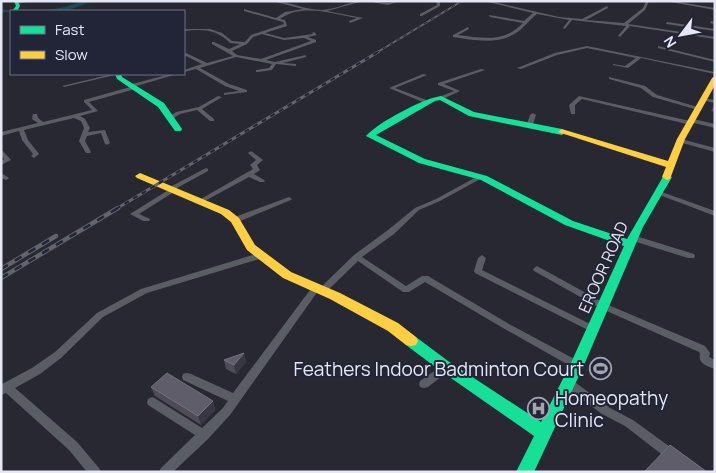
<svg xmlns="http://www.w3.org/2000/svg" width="716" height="473" viewBox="0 0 716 473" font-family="Manrope,sans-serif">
<rect width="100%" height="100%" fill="#272832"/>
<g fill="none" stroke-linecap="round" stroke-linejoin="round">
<!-- river -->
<path fill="#1a4b55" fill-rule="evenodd" d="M 83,1 L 93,1 L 66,11 L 42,11 L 65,7 Z
M 1,9 L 14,11 L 1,13 Z"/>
<!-- street -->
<path fill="#5b5d65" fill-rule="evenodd" d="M 22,1 L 30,1 L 18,4 L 16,3 Z
M 272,1 C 289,1 305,10 321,10 C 336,10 349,1 363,1 L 327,11 L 363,18 L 350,23 L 349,21 L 357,18 C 332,14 302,3 280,19 L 285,20 L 287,26 L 265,33 L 284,38 L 313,34 L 312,33 L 314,32 L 317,35 L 308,37 L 316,40 L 316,42 L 266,60 L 275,62 L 306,55 L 306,57 L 283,63 L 296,64 L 296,66 L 276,64 L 272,70 L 258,72 L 256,72 L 256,70 L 269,68 L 272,64 L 236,57 L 200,68 L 229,84 L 247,90 L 247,92 L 224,95 L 224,93 L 239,91 L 225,86 L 196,69 L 184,72 L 184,70 L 202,64 L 184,55 L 184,53 L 186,53 L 207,63 L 233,56 L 212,44 L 212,42 L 214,42 L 229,49 L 240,44 L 230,43 C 217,29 202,29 184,31 L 184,29 L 210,29 L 222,33 L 232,41 L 245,42 L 251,35 L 284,24 L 283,22 L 244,11 L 244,9 L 276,18 L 285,12 L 303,9 ZM 262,34 L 284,40 L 304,38 L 311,41 L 261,59 L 237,55 L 232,51 L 247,44 L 253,37 Z
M 367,1 L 388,3 L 400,1 L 388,5 Z
M 436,1 L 440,1 L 440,6 L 422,16 L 420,16 L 420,14 L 437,5 Z
M 484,1 L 490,1 L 559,17 L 582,19 L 607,6 L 608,8 L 586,20 L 624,23 L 643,8 L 646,1 L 649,1 L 645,10 L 628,24 L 715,37 L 715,39 L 630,26 L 620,37 L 618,36 L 626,26 L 572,20 L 565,29 L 563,28 L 569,20 L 537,14 C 529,20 524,28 516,33 C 499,45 472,40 453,37 L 453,35 L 468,27 L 469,29 L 458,35 C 483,38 504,43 523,23 L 490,17 L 489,15 L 524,21 L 533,13 Z
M 665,1 L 673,1 L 715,8 L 715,10 Z
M 710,1 L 715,1 L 715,3 L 710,2 Z
M 711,21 L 715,22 L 715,24 L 710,23 Z
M 667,22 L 715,29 L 715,31 L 666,24 Z
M 587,46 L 715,72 L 715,74 L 641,58 L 628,68 L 613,65 L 613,64 L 625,66 L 636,58 L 587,48 L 557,55 L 521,69 L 517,68 L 555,53 Z
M 658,46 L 715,60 L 715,62 L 658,48 Z
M 481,69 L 485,70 L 444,84 L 460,91 L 443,99 L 439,99 L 439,97 L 454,91 L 438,85 L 438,83 Z
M 112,74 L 119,74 L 64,87 L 62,86 Z
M 171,74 L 177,74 L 133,87 L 135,88 L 135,89 L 89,102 L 98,111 L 80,116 L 85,119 L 90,128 L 88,132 L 105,130 L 110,143 L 107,145 L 105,144 L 101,133 L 87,136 L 85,141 L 91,152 L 90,153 L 86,153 L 79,141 L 84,128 L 81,121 L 74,118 L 24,130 L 28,140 L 39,154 L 34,158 L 31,156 L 33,154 L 22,140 L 19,131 L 1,136 L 1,132 L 38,123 L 32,119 L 33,114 L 37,114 L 38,118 L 43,122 L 92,110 L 84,102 L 84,100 L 130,87 L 128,86 L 128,85 Z
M 423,74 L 427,75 L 395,88 L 429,101 L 429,103 L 425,103 L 389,88 Z
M 609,77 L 645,86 L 657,95 L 701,108 L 698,110 L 653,97 L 641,88 L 609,79 Z
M 218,96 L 222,97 L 202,109 L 214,119 L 214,121 L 210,121 L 197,110 L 180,114 L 172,119 L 167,118 L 176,112 L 199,107 Z
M 579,96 L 690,121 L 693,119 L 715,124 L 715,128 L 694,123 L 691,125 L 582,99 L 575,105 L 575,114 L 571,114 L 569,105 Z
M 701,98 L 715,100 L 715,103 L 701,100 Z
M 533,113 L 536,115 L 533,124 L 528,125 L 527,124 L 530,115 Z
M 681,139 L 715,148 L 715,152 L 679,142 L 678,141 Z
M 1,150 L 3,151 L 11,160 L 1,165 L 1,161 L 4,159 L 1,156 Z
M 251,151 L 263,160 L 257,165 L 260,170 L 254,174 L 264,180 L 265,181 L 264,182 L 260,182 L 249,177 L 203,202 L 199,202 L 198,201 L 199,200 L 253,169 L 250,165 L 256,160 L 248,153 Z
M 206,168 L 208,169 L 208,171 L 177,188 L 177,190 L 139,214 L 150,219 L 149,221 L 143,221 L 130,214 L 170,189 L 169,188 L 170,187 Z
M 1,173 L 9,178 L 8,179 L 6,180 L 1,178 Z
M 480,175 L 483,177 L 482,178 L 440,201 L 419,210 L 394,234 L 362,257 L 406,286 L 422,276 L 428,276 L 509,324 L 580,362 L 582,365 L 580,368 L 577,369 L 574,368 L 503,328 L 425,282 L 409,292 L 403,292 L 358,261 L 325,293 L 322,294 L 318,291 L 230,415 L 208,439 L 173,472 L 159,472 L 161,468 L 195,435 L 148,405 L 147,402 L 148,399 L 152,397 L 156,399 L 202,428 L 222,409 L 228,401 L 183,380 L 182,377 L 183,374 L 187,373 L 191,374 L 233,393 L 313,286 L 319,286 L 320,288 L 354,255 L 388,230 L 415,208 L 436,199 Z
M 659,191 L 715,211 L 715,216 L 657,194 L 656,193 L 657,192 Z
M 289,197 L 291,198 L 292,199 L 291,200 L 238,222 L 235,222 L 231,220 L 232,218 Z
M 630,236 L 636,236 L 694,254 L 695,256 L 694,258 L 688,258 L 630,240 L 629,238 Z
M 263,252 L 267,255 L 266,257 L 147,293 L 103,317 L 61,358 L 40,374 L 15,388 L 77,442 L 99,468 L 101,472 L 87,472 L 69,450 L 6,393 L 1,395 L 1,386 L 2,384 L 32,368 L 55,352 L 97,313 L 141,289 Z
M 482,255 L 486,258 L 482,270 L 596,327 L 598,329 L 596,331 L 593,332 L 590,331 L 475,273 L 474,271 L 478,258 Z
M 537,266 L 606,304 L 705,346 L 710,353 L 709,357 L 715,360 L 715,369 C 706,366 698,363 700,354 L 699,352 L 600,308 L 534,271 L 533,269 Z
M 447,363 L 450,364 L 452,367 L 450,370 L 428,387 L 424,388 L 420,387 L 419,384 L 420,381 L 444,364 Z
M 568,379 L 572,380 L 610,408 L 633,420 L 677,452 L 679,456 L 677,460 L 673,461 L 669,460 L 625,426 L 602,414 L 564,386 L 563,383 L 564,380 Z"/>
<!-- fast -->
<path fill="#16e098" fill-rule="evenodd" d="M 14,1 L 18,1 L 20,6 L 17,11 L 12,11 L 16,6 Z
M 115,74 L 121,74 L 122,77 L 164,103 L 182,129 L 181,131 L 175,131 L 158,107 L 117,79 Z
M 441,96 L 474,112 L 562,129 L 566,132 L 562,135 L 469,116 L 440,100 L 435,101 L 376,135 L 425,159 L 487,176 L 573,221 L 627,239 L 664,175 L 667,174 L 672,177 L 643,227 L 584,365 L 534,472 L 516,472 L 534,436 L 438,369 L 406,345 L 404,341 L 406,337 L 411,336 L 416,337 L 448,361 L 541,422 L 570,365 L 624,246 L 565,225 L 481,180 L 419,163 L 366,136 C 377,123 424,98 441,96 Z"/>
<!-- slow -->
<path fill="#ffcf43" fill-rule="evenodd" d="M 715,76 L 715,85 L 685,139 L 670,179 L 667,180 L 662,177 L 666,167 L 558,132 L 562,129 L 565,130 L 668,161 L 677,139 L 712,78 Z
M 140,173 L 229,210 L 239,218 L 255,245 L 291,272 L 340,293 L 398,323 L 416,337 L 418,341 L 416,345 L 411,346 L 406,345 L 388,331 L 330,299 L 283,278 L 247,250 L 231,222 L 221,214 L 137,178 L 135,176 Z"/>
<defs>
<path id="rail-far2" d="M 376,53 L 462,1"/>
<path id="rail-far1" d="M 116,209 L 378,52"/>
<path id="rail" d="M 1,269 L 56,236
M 1,278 L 118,208"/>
</defs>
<!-- rail-far2 casing -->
<use href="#rail-far2" stroke="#62646b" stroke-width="2"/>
<!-- rail-far1 casing -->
<use href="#rail-far1" stroke="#62646b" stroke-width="3"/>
<!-- rail casing -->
<use href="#rail" stroke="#62646b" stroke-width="4.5"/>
<!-- rail-far2 -->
<use href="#rail-far2" stroke="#222537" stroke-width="1" stroke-dasharray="4" stroke-linecap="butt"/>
<!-- rail-far1 -->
<use href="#rail-far1" stroke="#222537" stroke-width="2" stroke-dasharray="5" stroke-linecap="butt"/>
<!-- rail -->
<use href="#rail" stroke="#222537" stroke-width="2.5" stroke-dasharray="8" stroke-linecap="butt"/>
</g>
<!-- wall -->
<path fill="#4f4c58" d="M 715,104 L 715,112 L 711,111 Z
M 244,353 L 246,362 L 236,374 L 226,369 L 224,360 Z
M 151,387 L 213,401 L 215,410 L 201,425 L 155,396 Z"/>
<!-- shaded-wall -->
<path fill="#383642" d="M 244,353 L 246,362 L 236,374 L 234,365 Z
M 213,401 L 215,410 L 201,425 L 198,416 Z"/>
<!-- building -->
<path fill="#5f5d69" stroke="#74727e" d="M 244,353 L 234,365 L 224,360 Z
M 167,373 L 213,401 L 198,416 L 151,387 Z
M 670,445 L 707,472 L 644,472 Z"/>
<!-- icons -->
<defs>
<symbol id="stadium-ring" viewBox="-11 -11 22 22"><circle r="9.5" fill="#222537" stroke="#a2a5b0" stroke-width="1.5"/><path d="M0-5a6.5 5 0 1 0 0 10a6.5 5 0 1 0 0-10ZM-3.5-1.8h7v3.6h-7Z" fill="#a2a5b0"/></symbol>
<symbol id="hospital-ring" viewBox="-11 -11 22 22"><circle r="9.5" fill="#222537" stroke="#a2a5b0" stroke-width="1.5"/><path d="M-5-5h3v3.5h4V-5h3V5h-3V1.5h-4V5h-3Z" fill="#a2a5b0"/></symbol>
</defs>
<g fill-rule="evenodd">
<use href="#stadium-ring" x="588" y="356" width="25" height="25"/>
<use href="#hospital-ring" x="526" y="396" width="25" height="25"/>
</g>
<g text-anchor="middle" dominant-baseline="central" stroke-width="4" stroke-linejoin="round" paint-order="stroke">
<!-- street labels -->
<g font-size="16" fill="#e5e8f4" stroke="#222537">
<text transform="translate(603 267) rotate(-66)">EROOR ROAD</text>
</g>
<!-- near-poi labels -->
<g font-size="19" fill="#e5e8f4" stroke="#222537" text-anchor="end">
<text x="584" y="369">Feathers Indoor Badminton Court</text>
<text x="555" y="398" text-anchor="start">Homeopathy<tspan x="555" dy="22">Clinic</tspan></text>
</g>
</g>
<!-- border -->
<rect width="716" height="473" fill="none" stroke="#e5e8f4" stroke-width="5"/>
<!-- legend -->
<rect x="10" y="10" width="175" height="65" fill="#222537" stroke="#707383"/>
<rect x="20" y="26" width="25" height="8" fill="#16e098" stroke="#707383"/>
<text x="55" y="35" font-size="15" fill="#e5e8f4">Fast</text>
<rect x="20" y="51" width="25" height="8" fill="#ffcf43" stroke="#707383"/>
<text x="55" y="60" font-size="15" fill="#e5e8f4">Slow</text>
<!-- north arrow -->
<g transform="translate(681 35) rotate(238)" stroke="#222537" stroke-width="4" paint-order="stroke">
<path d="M0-4L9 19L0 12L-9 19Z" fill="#e5e8f4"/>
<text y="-8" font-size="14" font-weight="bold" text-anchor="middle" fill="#e5e8f4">N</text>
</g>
</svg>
